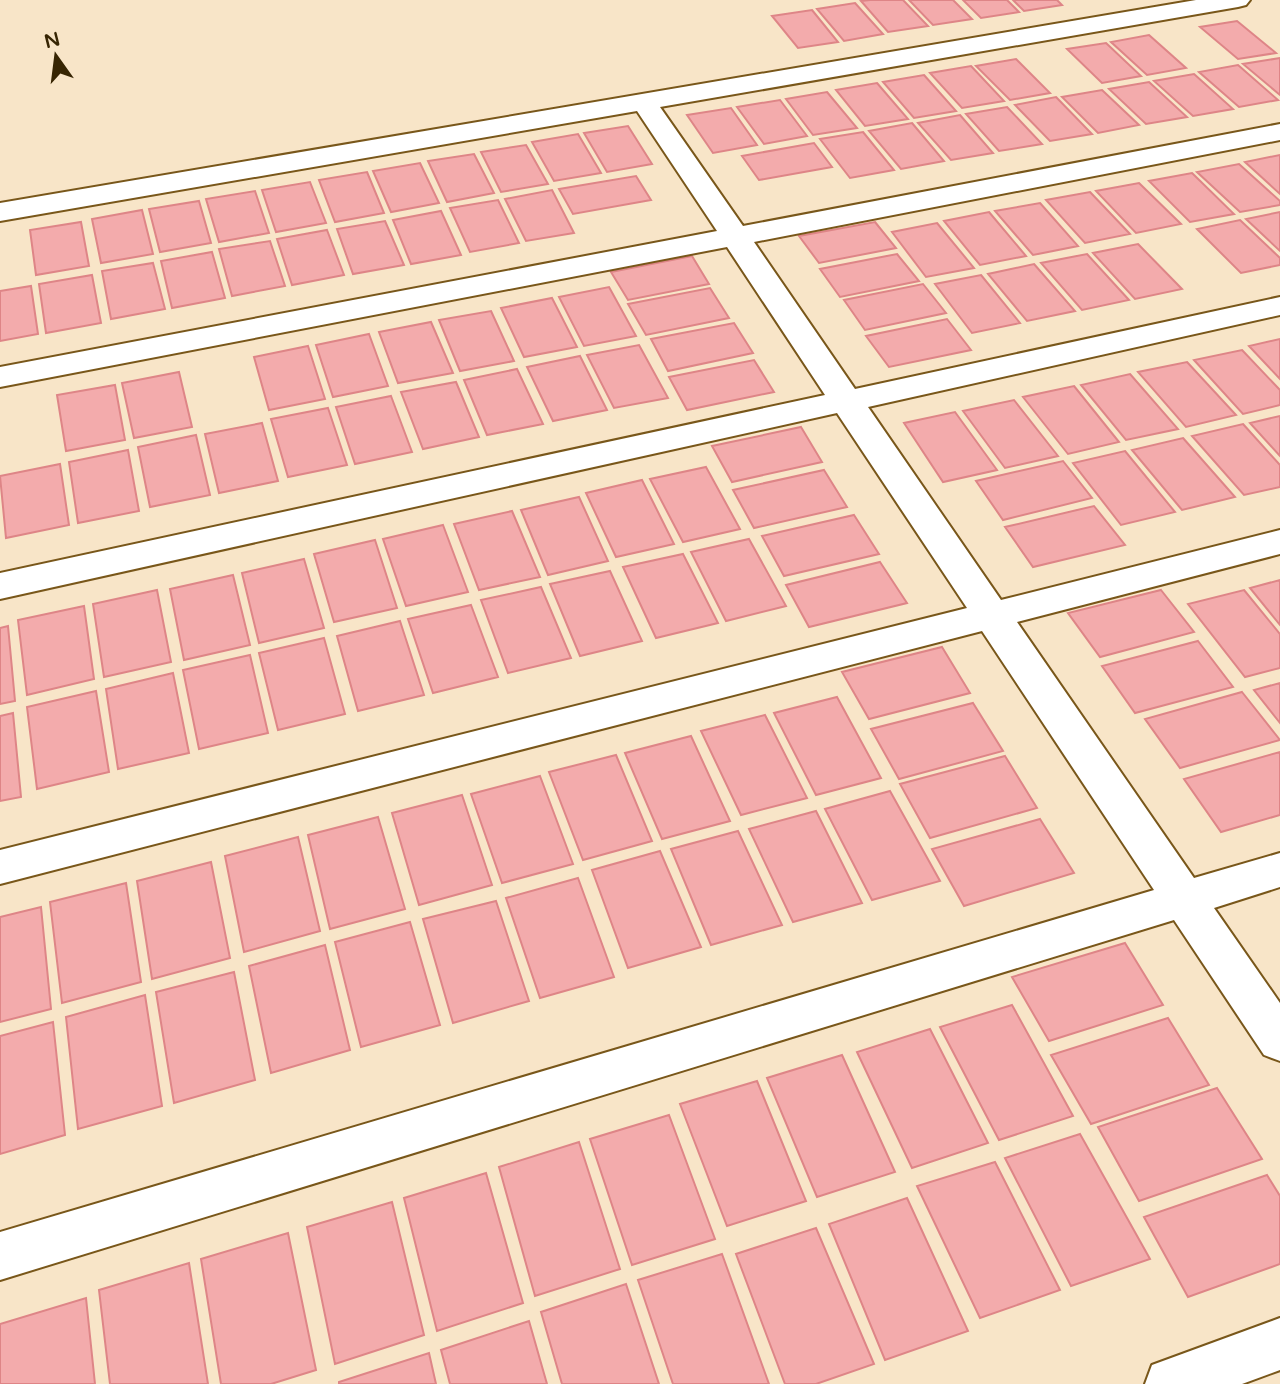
<svg xmlns="http://www.w3.org/2000/svg" width="1280" height="1384" viewBox="0 0 1280 1384" font-family="'Varela Round',sans-serif">
<rect width="100%" height="100%" fill="#f8e5c8"/>
<!-- building -->
<path fill="#f3abac" stroke="#de8587" stroke-width="2" d="M 870,0 L 903,0 L 928,26 L 888,32 L 861,1 Z
M 909,0 L 953,0 L 972,19 L 933,25 Z
M 963,0 L 1007,0 L 1019,12 L 981,18 Z
M 1013,0 L 1057,0 L 1062,5 L 1024,11 Z
M 855,3 L 883,34 L 844,41 L 817,9 Z
M 812,10 L 838,42 L 798,48 L 772,16 Z
M 1237,21 L 1276,53 L 1238,59 L 1200,27 Z
M 1149,35 L 1186,68 L 1147,75 L 1111,42 Z
M 1106,43 L 1141,76 L 1102,83 L 1067,49 Z
M 1280,58 L 1280,95 L 1243,64 Z
M 1016,59 L 1050,93 L 1010,100 L 976,66 Z
M 1238,65 L 1278,100 L 1239,107 L 1199,72 Z
M 971,66 L 1004,101 L 962,108 L 930,73 Z
M 1194,74 L 1233,109 L 1193,116 L 1154,81 Z
M 924,75 L 956,111 L 914,118 L 883,82 Z
M 1149,82 L 1187,117 L 1146,124 L 1109,89 Z
M 877,83 L 908,119 L 865,126 L 836,90 Z
M 1102,90 L 1139,125 L 1098,133 L 1062,97 Z
M 827,92 L 857,128 L 813,135 L 786,99 Z
M 1056,97 L 1092,134 L 1050,141 L 1015,105 Z
M 780,100 L 807,136 L 764,144 L 737,107 Z
M 1007,107 L 1042,144 L 999,151 L 966,114 Z
M 731,108 L 757,145 L 713,153 L 687,115 Z
M 960,115 L 993,153 L 951,160 L 918,123 Z
M 912,123 L 944,161 L 901,169 L 869,131 Z
M 628,126 L 652,164 L 607,172 L 584,133 Z
M 863,132 L 894,170 L 850,178 L 820,139 Z
M 578,134 L 601,173 L 554,181 L 532,142 Z
M 814,143 L 832,167 L 759,180 L 742,156 Z
M 526,145 L 548,184 L 501,192 L 481,152 Z
M 474,154 L 494,193 L 447,202 L 428,161 Z
M 1280,155 L 1280,194 L 1245,162 Z
M 420,163 L 439,203 L 391,212 L 373,171 Z
M 1239,164 L 1280,201 L 1280,205 L 1240,212 L 1197,172 Z
M 367,172 L 384,213 L 335,222 L 319,180 Z
M 1192,173 L 1234,214 L 1190,222 L 1149,181 Z
M 636,176 L 651,200 L 573,214 L 559,189 Z
M 310,182 L 326,223 L 276,232 L 262,190 Z
M 1139,183 L 1181,224 L 1136,233 L 1096,191 Z
M 552,190 L 574,233 L 526,241 L 505,199 Z
M 255,191 L 269,233 L 219,242 L 206,199 Z
M 1090,192 L 1130,234 L 1085,243 L 1046,200 Z
M 498,200 L 519,243 L 470,252 L 450,208 Z
M 199,201 L 211,243 L 160,252 L 149,209 Z
M 1040,203 L 1078,246 L 1033,255 L 995,211 Z
M 142,210 L 153,254 L 101,263 L 92,219 Z
M 441,211 L 461,255 L 411,264 L 393,220 Z
M 989,212 L 1026,256 L 980,265 L 944,221 Z
M 1280,212 L 1280,251 L 1246,219 Z
M 1240,220 L 1280,258 L 1280,265 L 1241,273 L 1197,229 Z
M 385,221 L 404,265 L 353,274 L 337,229 Z
M 81,222 L 89,266 L 36,275 L 30,230 Z
M 875,222 L 896,248 L 819,263 L 799,236 Z
M 937,223 L 974,268 L 926,277 L 892,232 Z
M 327,230 L 344,275 L 292,285 L 277,239 Z
M 270,241 L 285,286 L 232,296 L 219,249 Z
M 1138,244 L 1182,289 L 1135,299 L 1093,253 Z
M 212,252 L 225,298 L 172,308 L 161,261 Z
M 897,254 L 919,281 L 840,297 L 820,269 Z
M 1087,254 L 1129,300 L 1082,310 L 1041,263 Z
M 692,256 L 709,284 L 628,300 L 611,272 Z
M 153,263 L 165,309 L 111,319 L 102,271 Z
M 1034,264 L 1075,311 L 1027,321 L 988,274 Z
M 92,275 L 101,323 L 46,333 L 39,284 Z
M 981,275 L 1020,323 L 972,333 L 935,284 Z
M 923,284 L 946,313 L 865,330 L 844,300 Z
M 31,286 L 38,334 L 0,341 L 0,291 Z
M 609,287 L 636,336 L 584,346 L 559,297 Z
M 710,288 L 729,318 L 646,335 L 628,304 Z
M 552,298 L 577,347 L 524,357 L 501,308 Z
M 491,311 L 514,361 L 460,371 L 439,320 Z
M 947,319 L 971,350 L 889,367 L 866,336 Z
M 431,322 L 453,373 L 398,383 L 379,332 Z
M 734,323 L 753,353 L 668,371 L 651,339 Z
M 369,334 L 388,386 L 333,397 L 316,345 Z
M 1280,339 L 1280,379 L 1249,346 Z
M 639,345 L 668,398 L 614,408 L 587,355 Z
M 308,346 L 325,399 L 269,410 L 254,357 Z
M 1242,350 L 1280,390 L 1280,405 L 1243,414 L 1194,360 Z
M 580,356 L 607,410 L 553,421 L 527,367 Z
M 754,360 L 774,392 L 687,410 L 669,377 Z
M 1187,362 L 1236,415 L 1186,427 L 1138,372 Z
M 517,369 L 543,424 L 487,435 L 464,380 Z
M 179,372 L 192,427 L 134,438 L 122,383 Z
M 1130,374 L 1178,429 L 1126,440 L 1081,385 Z
M 456,382 L 479,437 L 423,449 L 401,392 Z
M 115,385 L 125,440 L 66,451 L 57,395 Z
M 1074,386 L 1119,442 L 1068,454 L 1023,397 Z
M 391,396 L 412,452 L 355,464 L 336,407 Z
M 1014,400 L 1058,456 L 1005,468 L 963,411 Z
M 328,408 L 347,465 L 288,477 L 271,419 Z
M 955,412 L 997,470 L 943,482 L 904,423 Z
M 1280,416 L 1280,456 L 1250,423 Z
M 262,423 L 278,481 L 219,493 L 205,434 Z
M 1243,424 L 1280,465 L 1280,487 L 1244,495 L 1192,436 Z
M 801,427 L 822,462 L 732,482 L 712,446 Z
M 196,435 L 210,495 L 150,507 L 138,447 Z
M 1183,438 L 1235,497 L 1182,510 L 1132,450 Z
M 128,450 L 139,511 L 78,523 L 69,462 Z
M 1125,451 L 1175,512 L 1121,525 L 1073,463 Z
M 1063,461 L 1092,498 L 1003,520 L 976,481 Z
M 60,464 L 69,525 L 6,538 L 0,476 Z
M 706,467 L 740,529 L 683,542 L 650,479 Z
M 824,470 L 847,507 L 754,528 L 733,490 Z
M 642,480 L 674,544 L 616,557 L 586,493 Z
M 579,497 L 608,561 L 548,575 L 521,510 Z
M 1094,506 L 1125,545 L 1033,567 L 1005,527 Z
M 512,511 L 540,577 L 479,590 L 454,524 Z
M 854,515 L 879,554 L 784,576 L 762,536 Z
M 443,525 L 468,592 L 406,606 L 383,539 Z
M 749,539 L 786,606 L 726,621 L 691,552 Z
M 375,540 L 397,608 L 334,622 L 314,554 Z
M 683,554 L 718,623 L 656,638 L 623,567 Z
M 304,559 L 324,628 L 259,643 L 242,573 Z
M 880,562 L 907,603 L 809,627 L 786,585 Z
M 610,571 L 642,641 L 580,656 L 550,584 Z
M 233,575 L 250,645 L 184,660 L 170,589 Z
M 1280,580 L 1280,625 L 1250,588 Z
M 541,587 L 571,658 L 508,673 L 481,600 Z
M 157,590 L 171,662 L 104,677 L 93,604 Z
M 1161,590 L 1194,632 L 1100,657 L 1068,613 Z
M 1244,590 L 1280,634 L 1280,668 L 1245,677 L 1188,604 Z
M 471,605 L 498,677 L 433,693 L 408,619 Z
M 84,606 L 94,679 L 27,695 L 18,620 Z
M 400,621 L 424,695 L 358,711 L 337,636 Z
M 8,626 L 15,701 L 0,704 L 0,628 Z
M 324,638 L 345,714 L 278,730 L 259,653 Z
M 1198,641 L 1233,687 L 1135,713 L 1102,666 Z
M 942,647 L 970,693 L 869,719 L 842,672 Z
M 250,655 L 268,733 L 199,749 L 183,670 Z
M 173,673 L 189,753 L 118,769 L 106,689 Z
M 1280,683 L 1280,723 L 1254,690 Z
M 96,691 L 109,772 L 37,789 L 27,707 Z
M 1242,692 L 1280,740 L 1180,768 L 1145,719 Z
M 837,697 L 881,778 L 816,795 L 774,713 Z
M 973,703 L 1003,751 L 899,779 L 871,729 Z
M 13,713 L 21,797 L 0,801 L 0,716 Z
M 765,715 L 807,798 L 741,815 L 701,731 Z
M 691,736 L 730,821 L 662,839 L 625,753 Z
M 1280,752 L 1280,815 L 1221,832 L 1184,779 Z
M 616,755 L 652,841 L 583,860 L 549,772 Z
M 1005,756 L 1037,808 L 930,838 L 900,784 Z
M 540,776 L 573,864 L 502,883 L 471,794 Z
M 890,791 L 940,881 L 872,900 L 825,809 Z
M 462,795 L 492,885 L 419,905 L 392,813 Z
M 816,811 L 862,903 L 793,922 L 749,829 Z
M 378,817 L 405,909 L 330,929 L 308,835 Z
M 1040,819 L 1074,873 L 964,906 L 932,849 Z
M 738,831 L 782,925 L 711,945 L 671,849 Z
M 298,837 L 320,931 L 244,952 L 225,856 Z
M 660,851 L 701,947 L 628,968 L 592,870 Z
M 211,862 L 230,958 L 152,979 L 137,881 Z
M 578,878 L 614,977 L 540,998 L 506,898 Z
M 126,883 L 141,982 L 62,1003 L 50,902 Z
M 496,901 L 529,1001 L 453,1023 L 423,919 Z
M 41,907 L 51,1009 L 0,1022 L 0,917 Z
M 410,922 L 440,1025 L 361,1047 L 335,942 Z
M 1125,943 L 1163,1005 L 1049,1041 L 1012,977 Z
M 325,945 L 350,1050 L 271,1073 L 249,966 Z
M 234,972 L 255,1080 L 174,1103 L 156,992 Z
M 145,995 L 162,1106 L 78,1129 L 66,1017 Z
M 1012,1005 L 1073,1116 L 999,1140 L 940,1027 Z
M 1168,1018 L 1209,1085 L 1091,1124 L 1051,1055 Z
M 53,1022 L 65,1135 L 0,1154 L 0,1036 Z
M 930,1029 L 988,1143 L 912,1168 L 857,1052 Z
M 842,1055 L 895,1172 L 817,1197 L 767,1078 Z
M 757,1081 L 806,1201 L 727,1226 L 680,1104 Z
M 1217,1088 L 1262,1159 L 1139,1201 L 1098,1127 Z
M 669,1115 L 715,1239 L 632,1265 L 590,1139 Z
M 1080,1134 L 1150,1259 L 1071,1286 L 1005,1158 Z
M 579,1142 L 620,1269 L 535,1296 L 499,1167 Z
M 995,1162 L 1060,1290 L 980,1318 L 917,1186 Z
M 486,1173 L 523,1303 L 437,1331 L 404,1198 Z
M 1267,1175 L 1280,1196 L 1280,1264 L 1188,1297 L 1144,1217 Z
M 907,1198 L 968,1331 L 885,1360 L 829,1224 Z
M 392,1202 L 424,1335 L 335,1364 L 307,1227 Z
M 816,1228 L 874,1364 L 816,1384 L 785,1384 L 736,1254 Z
M 288,1233 L 316,1370 L 271,1384 L 221,1384 L 201,1259 Z
M 722,1254 L 769,1384 L 673,1384 L 638,1280 Z
M 189,1263 L 208,1384 L 110,1384 L 99,1290 Z
M 626,1284 L 659,1384 L 562,1384 L 541,1312 Z
M 86,1298 L 95,1384 L 0,1384 L 0,1324 Z
M 529,1321 L 547,1384 L 450,1384 L 441,1350 Z
M 429,1353 L 436,1384 L 339,1384 L 339,1382 Z"/>
<g fill="none" stroke-linecap="round" stroke-linejoin="round">
<defs>
<path id="street" d="M 1196,0 L 1250,0 L 1246,5 L 1238,7 L 660,107 L 743,226 L 1280,124 L 1280,140 L 754,242 L 855,389 L 1280,297 L 1280,315 L 868,407 L 1001,600 L 1280,530 L 1280,554 L 1017,622 L 1194,878 L 1280,853 L 1280,887 L 1214,908 L 1280,1003 L 1280,1061 L 1264,1055 L 1174,920 L 0,1280 L 0,1232 L 1154,890 L 982,631 L 0,884 L 0,850 L 967,608 L 837,413 L 0,599 L 0,573 L 825,395 L 727,247 L 0,387 L 0,367 L 717,231 L 637,111 L 0,221 L 0,203 Z
M 1280,1318 L 1280,1370 L 1242,1384 L 1145,1384 L 1152,1365 Z"/>
</defs>
<!-- street casing -->
<use href="#street" stroke="#79571a" stroke-width="4"/>
<!-- street -->
<use href="#street" fill="#fff" fill-rule="evenodd"/>
</g>
<!-- north arrow -->
<g transform="translate(56 56) rotate(346)" stroke="#f8e5c8" stroke-width="5" paint-order="stroke">
<path d="M0-5L12 26L0 18L-12 26Z" fill="#372503"/>
<text y="-10" font-size="19" font-weight="bold" text-anchor="middle" fill="#372503">N</text>
</g>
</svg>
